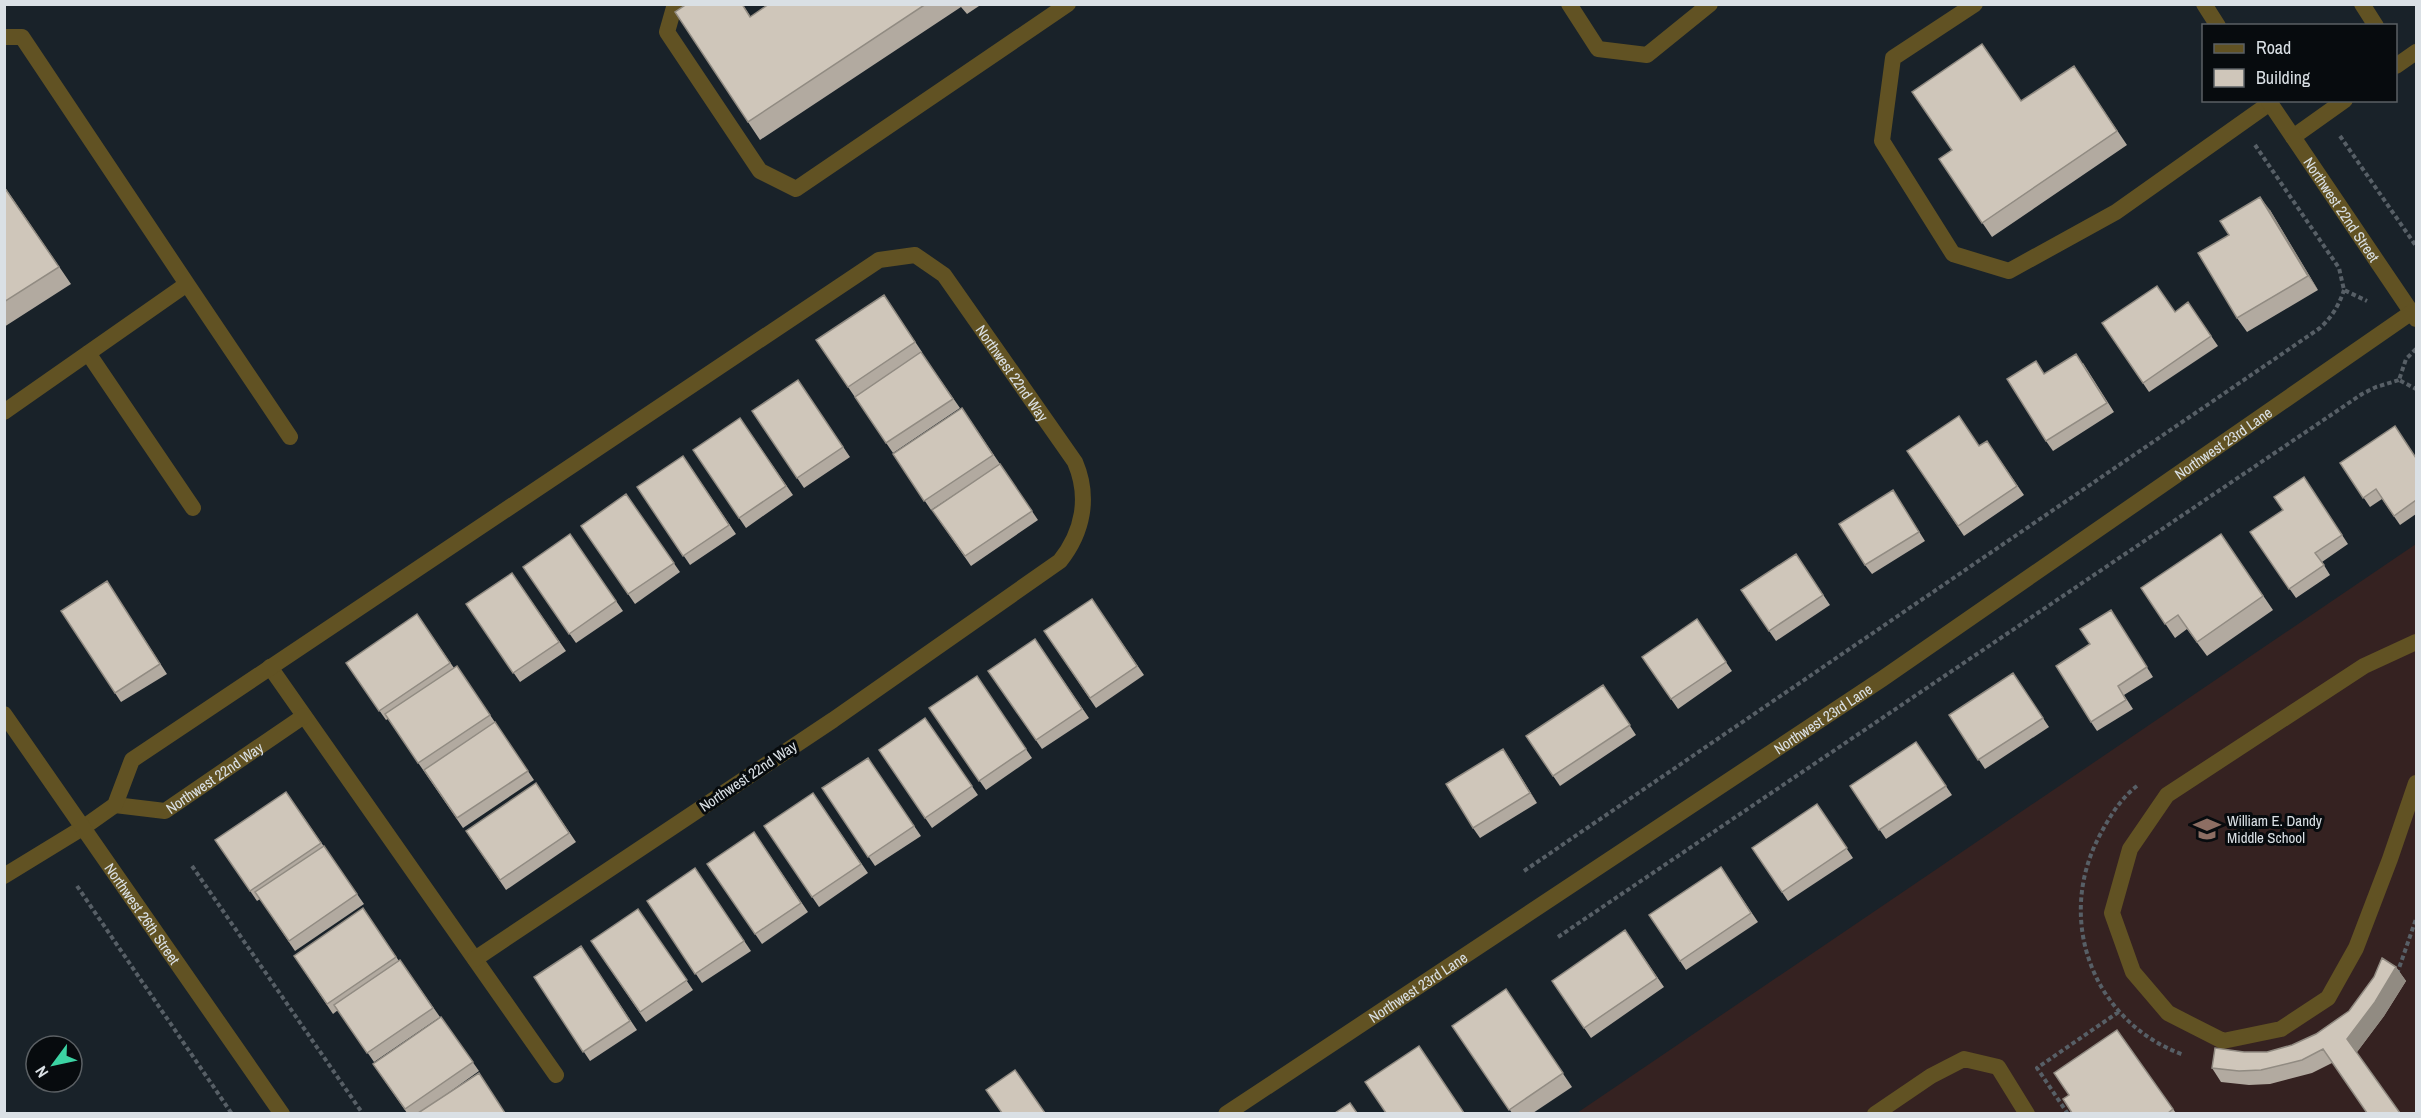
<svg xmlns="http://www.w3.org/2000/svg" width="2421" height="1118" viewBox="0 0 2421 1118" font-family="'Archivo Narrow',sans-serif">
<rect width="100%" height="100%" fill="#192229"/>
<!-- education -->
<path fill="#352221" d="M 2416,544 L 2416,1113 L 1577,1113 Z"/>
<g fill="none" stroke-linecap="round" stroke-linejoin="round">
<!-- path -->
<path stroke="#575f66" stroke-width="4" stroke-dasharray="4.5 3" stroke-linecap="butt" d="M 2340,136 L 2416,246
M 2255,145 L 2339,268 L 2344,290 L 2367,301
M 2416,349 L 2406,359 L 2399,380 L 2416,389
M 2137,786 C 2122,797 2110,816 2101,833 C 2054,918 2092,1022 2184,1055
M 192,866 L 363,1114
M 1524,871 L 2320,328 C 2332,317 2339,305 2344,290
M 77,886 L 232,1114
M 1558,937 L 2362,394 L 2376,387 L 2399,380
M 2397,974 L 2416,919
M 2068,1114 L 2037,1068 L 2120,1011"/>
<!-- service -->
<path stroke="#615223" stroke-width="16" d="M 675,4 L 667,32 L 760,171 L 796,189 L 1068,4
M 1569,4 L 1598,49 L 1647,55 L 1710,4
M 1975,4 L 1893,58 L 1882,141 L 1953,254 L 2009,271 L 2116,212 L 2270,103
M 2362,4 L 2376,26
M 4,37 L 22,37 L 187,284
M 2396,66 L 2416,52
M 2293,137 L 2345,100
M 88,353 L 193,508
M 4,412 L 187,284 L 290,437
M 2416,642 L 2364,666 L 2167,795 L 2130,849 L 2112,913 L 2133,972 L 2168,1013 L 2223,1041 L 2281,1029 L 2328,998 L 2356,948 L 2390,859 L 2416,783
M 4,876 L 84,827
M 1875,1114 L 1931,1076 L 1964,1059 L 1998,1067 L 2027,1114"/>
<!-- minor -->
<g stroke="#615223" stroke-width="16">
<path d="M 2204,4 L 2218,26"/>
<path id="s1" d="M 2268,100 L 2416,319"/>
<path d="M 270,667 L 556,1075"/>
<path id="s2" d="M 115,805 L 165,811 L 304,716"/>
<path id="s3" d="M 84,827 L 115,805 L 132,760 L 879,260 L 915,255 L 944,275 L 1075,462 C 1090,497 1083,532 1060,561 L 833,720 L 475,959"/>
<path id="s4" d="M 1226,1114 L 1882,679 L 2412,312"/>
</g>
<!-- tertiary -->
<path stroke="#615223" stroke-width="16" id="s5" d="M 4,714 L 282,1114"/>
</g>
<!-- wall -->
<path fill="#b2aaa0" d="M 742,4 L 751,17 L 769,4 L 982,4 L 967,14 L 961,7 L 760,140 L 748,122 Z
M 2074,66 L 2127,145 L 1992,237 L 1939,159 L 2021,101 Z
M 4,186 L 71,284 L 4,327 Z
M 2270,210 L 2318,290 L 2247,332 L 2237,318 Z
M 884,295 L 922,352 L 889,374 L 921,352 L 960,408 L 893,453 L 816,340 Z
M 2188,302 L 2218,346 L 2149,392 L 2102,323 L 2175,312 Z
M 2083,363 L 2114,412 L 2053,451 L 2046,441 L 2044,374 Z
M 798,380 L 850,457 L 804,488 L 752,411 Z
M 962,408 L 1038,520 L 971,566 L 932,510 L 966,487 L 931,510 L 893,454 Z
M 740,418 L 793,495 L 746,528 L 693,450 Z
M 1987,441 L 2024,495 L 1964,536 L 1907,451 L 1979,446 Z
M 683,456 L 736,534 L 690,565 L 637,487 Z
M 2416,458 L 2416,514 L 2400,525 L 2382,499 L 2370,507 L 2340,463 Z
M 2304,477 L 2348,544 L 2322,562 L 2330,575 L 2296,598 L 2250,532 L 2283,510 Z
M 1893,490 L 1925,541 L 1872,574 L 1865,565 Z
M 626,494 L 680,572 L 635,604 L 581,526 Z
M 570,534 L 623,611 L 576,643 L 523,567 Z
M 2221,534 L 2273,610 L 2207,656 L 2187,629 L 2175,638 L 2141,588 Z
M 1796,554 L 1830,605 L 1776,641 L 1741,590 Z
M 512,573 L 566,651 L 520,682 L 466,604 Z
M 107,581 L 167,674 L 121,702 L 115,693 Z
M 1092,599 L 1144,675 L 1096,708 L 1044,631 Z
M 2111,610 L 2153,677 L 2124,695 L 2133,709 L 2097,731 L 2091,722 L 2090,644 Z
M 417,614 L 454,668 L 457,666 L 534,780 L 463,828 L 388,719 L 386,720 L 346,663 Z
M 1697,619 L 1732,671 L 1678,709 L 1642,657 Z
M 1035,639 L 1089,718 L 1042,749 L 988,671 Z
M 2013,673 L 2049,727 L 1985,769 L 1949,715 Z
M 977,676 L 1032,758 L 986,790 L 929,708 Z
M 1603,685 L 1636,735 L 1560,786 L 1526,736 Z
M 925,718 L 978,795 L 932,828 L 879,750 Z
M 1916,742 L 1952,795 L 1886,839 L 1850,786 Z
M 1503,749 L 1537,803 L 1480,838 L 1473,828 Z
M 868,758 L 921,836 L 875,866 L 822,788 Z
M 536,783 L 576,842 L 506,890 L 466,831 Z
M 286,792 L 364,904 L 295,951 L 260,899 L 257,901 L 215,840 Z
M 813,793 L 868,873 L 819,907 L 764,826 Z
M 1817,804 L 1853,858 L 1788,901 L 1752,848 Z
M 754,832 L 808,912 L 762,944 L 707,864 Z
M 1721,867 L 1758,922 L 1686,970 L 1649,915 Z
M 695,868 L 751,951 L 702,983 L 647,901 Z
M 363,908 L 399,961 L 400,960 L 440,1017 L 374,1062 L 338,1010 L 333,1014 L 294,956 Z
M 638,909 L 693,990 L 646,1022 L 591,941 Z
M 1625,930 L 1664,987 L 1591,1038 L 1552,981 Z
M 581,946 L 637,1030 L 590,1061 L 534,977 Z
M 2396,967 L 2406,981 L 2384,1016 L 2357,1052 L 2332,1063 L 2312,1073 L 2270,1084 L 2249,1085 L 2221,1082 L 2212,1068 L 2244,1052 L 2267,1052 L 2292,1045 L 2316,1034 L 2349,1011 Z
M 1506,989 L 1572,1087 L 1533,1113 L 1512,1113 L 1452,1026 Z
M 441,1017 L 479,1071 L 437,1101 L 505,1113 L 407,1113 L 373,1064 Z
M 2173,1109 L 2176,1113 L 2072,1113 Z"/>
<!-- shaded-wall -->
<path fill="#918b82" d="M 2260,197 L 2270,210 L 2318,290 L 2308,276 Z
M 1503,749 L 1510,759 L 1537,803 L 1530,793 Z
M 2396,967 L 2406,981 L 2384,1016 L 2357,1052 L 2347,1039 Z"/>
<!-- building -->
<path fill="#cfc6ba" stroke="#918b82" stroke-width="1.5" d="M 687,4 L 742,4 L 750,17 L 769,4 L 926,4 L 748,122 L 675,12 Z
M 1982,44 L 2021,101 L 2074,66 L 2117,131 L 1982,223 L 1939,159 L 1952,150 L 1912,92 Z
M 4,187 L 59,267 L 4,302 Z
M 2260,197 L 2308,276 L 2237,318 L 2198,253 L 2229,235 L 2220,221 Z
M 2157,286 L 2175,312 L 2188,302 L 2211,336 L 2143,383 L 2102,323 Z
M 884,295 L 915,342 L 848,387 L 816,340 Z
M 921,352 L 953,399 L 886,443 L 855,397 Z
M 2076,354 L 2107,403 L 2046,441 L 2007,379 L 2036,361 L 2044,374 Z
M 798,380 L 843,447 L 797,478 L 752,411 Z
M 962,408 L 993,455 L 924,501 L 893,454 Z
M 1959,416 L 1979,446 L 1987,441 L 2017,486 L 1958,526 L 1907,451 Z
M 740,418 L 786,486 L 739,518 L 693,450 Z
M 2395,426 L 2416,458 L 2416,500 L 2394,516 L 2376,489 L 2363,498 L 2340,463 Z
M 683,456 L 729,525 L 683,556 L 637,487 Z
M 1000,464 L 1032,511 L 965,556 L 932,510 Z
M 2304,477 L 2342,535 L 2315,553 L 2324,565 L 2289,589 L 2250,532 L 2283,510 L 2274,497 Z
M 1893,490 L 1919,532 L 1865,565 L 1839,524 Z
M 626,494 L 674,563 L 628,594 L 581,526 Z
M 570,534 L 616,601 L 569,634 L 523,567 Z
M 2221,534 L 2263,596 L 2197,642 L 2178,615 L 2165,624 L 2141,588 Z
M 1796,554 L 1823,595 L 1769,631 L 1741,590 Z
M 512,573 L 559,642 L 513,673 L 466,604 Z
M 107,581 L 160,664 L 115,693 L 61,611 Z
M 1092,599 L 1137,666 L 1090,698 L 1044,631 Z
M 2111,610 L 2147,667 L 2118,686 L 2126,700 L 2091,722 L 2056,666 L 2090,644 L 2080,629 Z
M 417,614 L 450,663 L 379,711 L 346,663 Z
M 1697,619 L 1726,662 L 1671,699 L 1642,657 Z
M 1035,639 L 1082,709 L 1036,740 L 988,671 Z
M 457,666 L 490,715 L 418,763 L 385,714 Z
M 2013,673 L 2043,718 L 1978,760 L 1949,715 Z
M 977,676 L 1026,749 L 979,781 L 929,708 Z
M 1603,685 L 1630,725 L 1553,776 L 1526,736 Z
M 925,718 L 972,786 L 925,818 L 879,750 Z
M 495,722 L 528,771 L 457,818 L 424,770 Z
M 1916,742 L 1946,786 L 1879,830 L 1850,786 Z
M 1503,749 L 1530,793 L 1473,828 L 1446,784 Z
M 868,758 L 914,826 L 868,857 L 822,788 Z
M 536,783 L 569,833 L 500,880 L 466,831 Z
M 286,792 L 321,843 L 250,891 L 215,840 Z
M 813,793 L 861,864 L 812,897 L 764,826 Z
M 1817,804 L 1847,848 L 1782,892 L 1752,848 Z
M 754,832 L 801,903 L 755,934 L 707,864 Z
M 324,846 L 357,894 L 289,941 L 255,892 Z
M 1721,867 L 1751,913 L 1680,961 L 1649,915 Z
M 695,868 L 744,941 L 695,974 L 647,901 Z
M 363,908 L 396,957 L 327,1004 L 294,956 Z
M 638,909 L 687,980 L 640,1012 L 591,941 Z
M 1625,930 L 1657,978 L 1584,1028 L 1552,981 Z
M 581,946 L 630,1021 L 583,1052 L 534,977 Z
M 2382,958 L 2396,967 L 2375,1002 L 2347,1039 L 2400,1113 L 2367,1113 L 2323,1049 L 2302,1060 L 2261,1070 L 2239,1071 L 2212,1068 L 2215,1048 L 2244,1052 L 2267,1052 L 2292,1045 L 2316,1034 L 2349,1011 L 2374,977 Z
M 400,960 L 433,1008 L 367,1053 L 334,1005 Z
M 1506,989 L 1563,1073 L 1509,1110 L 1452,1026 Z
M 441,1017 L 473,1062 L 405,1109 L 373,1064 Z
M 2117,1030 L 2173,1109 L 2168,1113 L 2072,1113 L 2063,1099 L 2069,1095 L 2054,1073 Z
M 1419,1046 L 1464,1113 L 1386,1113 L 1365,1082 Z
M 1015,1070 L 1045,1113 L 1002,1113 L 986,1090 Z
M 479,1073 L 505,1113 L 418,1113 Z
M 1350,1103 L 1357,1113 L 1335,1113 Z"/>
<!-- icons -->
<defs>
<symbol id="school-bare" viewBox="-9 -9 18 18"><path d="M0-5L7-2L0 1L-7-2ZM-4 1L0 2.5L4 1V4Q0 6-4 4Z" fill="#8d6e63" stroke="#070b0e" stroke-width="2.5" paint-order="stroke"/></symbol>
</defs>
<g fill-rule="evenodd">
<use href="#school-bare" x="2188" y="810" width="38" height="38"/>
</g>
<g text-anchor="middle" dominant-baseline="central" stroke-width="6" stroke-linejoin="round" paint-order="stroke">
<!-- street labels -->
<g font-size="15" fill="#dae0e5" stroke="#070b0e">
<text stroke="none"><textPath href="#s1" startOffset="132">Northwest 22nd Street</textPath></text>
<text stroke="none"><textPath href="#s3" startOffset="1176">Northwest 22nd Way</textPath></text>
<text stroke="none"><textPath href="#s4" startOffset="1202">Northwest 23rd Lane</textPath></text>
<text stroke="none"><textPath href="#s4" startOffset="716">Northwest 23rd Lane</textPath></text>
<text stroke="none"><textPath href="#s2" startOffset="110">Northwest 22nd Way</textPath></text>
<text transform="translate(748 776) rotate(-34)">Northwest 22nd Way</text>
<text stroke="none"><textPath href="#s5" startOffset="243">Northwest 26th Street</textPath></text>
<text stroke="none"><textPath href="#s4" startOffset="230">Northwest 23rd Lane</textPath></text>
</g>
<!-- poi labels -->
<g font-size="15" fill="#dae0e5" stroke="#070b0e" text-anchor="start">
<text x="2227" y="820">William E. Dandy<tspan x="2227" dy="17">Middle School</tspan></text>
</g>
</g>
<!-- border -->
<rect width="2421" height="1118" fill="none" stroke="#dae0e5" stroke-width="12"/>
<!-- legend -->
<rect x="2202" y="24" width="195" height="78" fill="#070b0e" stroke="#5b6064" stroke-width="1.5"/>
<rect x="2214" y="44" width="30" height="9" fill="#615223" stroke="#5b6064" stroke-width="1.5"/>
<text x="2256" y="54" font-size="18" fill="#dae0e5">Road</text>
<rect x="2214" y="69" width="30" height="18" fill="#cfc6ba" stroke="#5b6064" stroke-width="1.5"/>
<text x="2256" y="84" font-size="18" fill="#dae0e5">Building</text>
<!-- north arrow -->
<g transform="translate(54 1064) rotate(237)"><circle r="28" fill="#070b0e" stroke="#5b6064" stroke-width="1.5"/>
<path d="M0-4.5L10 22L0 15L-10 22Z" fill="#3cd4a4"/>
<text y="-9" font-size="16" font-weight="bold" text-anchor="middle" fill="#dae0e5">N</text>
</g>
</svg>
